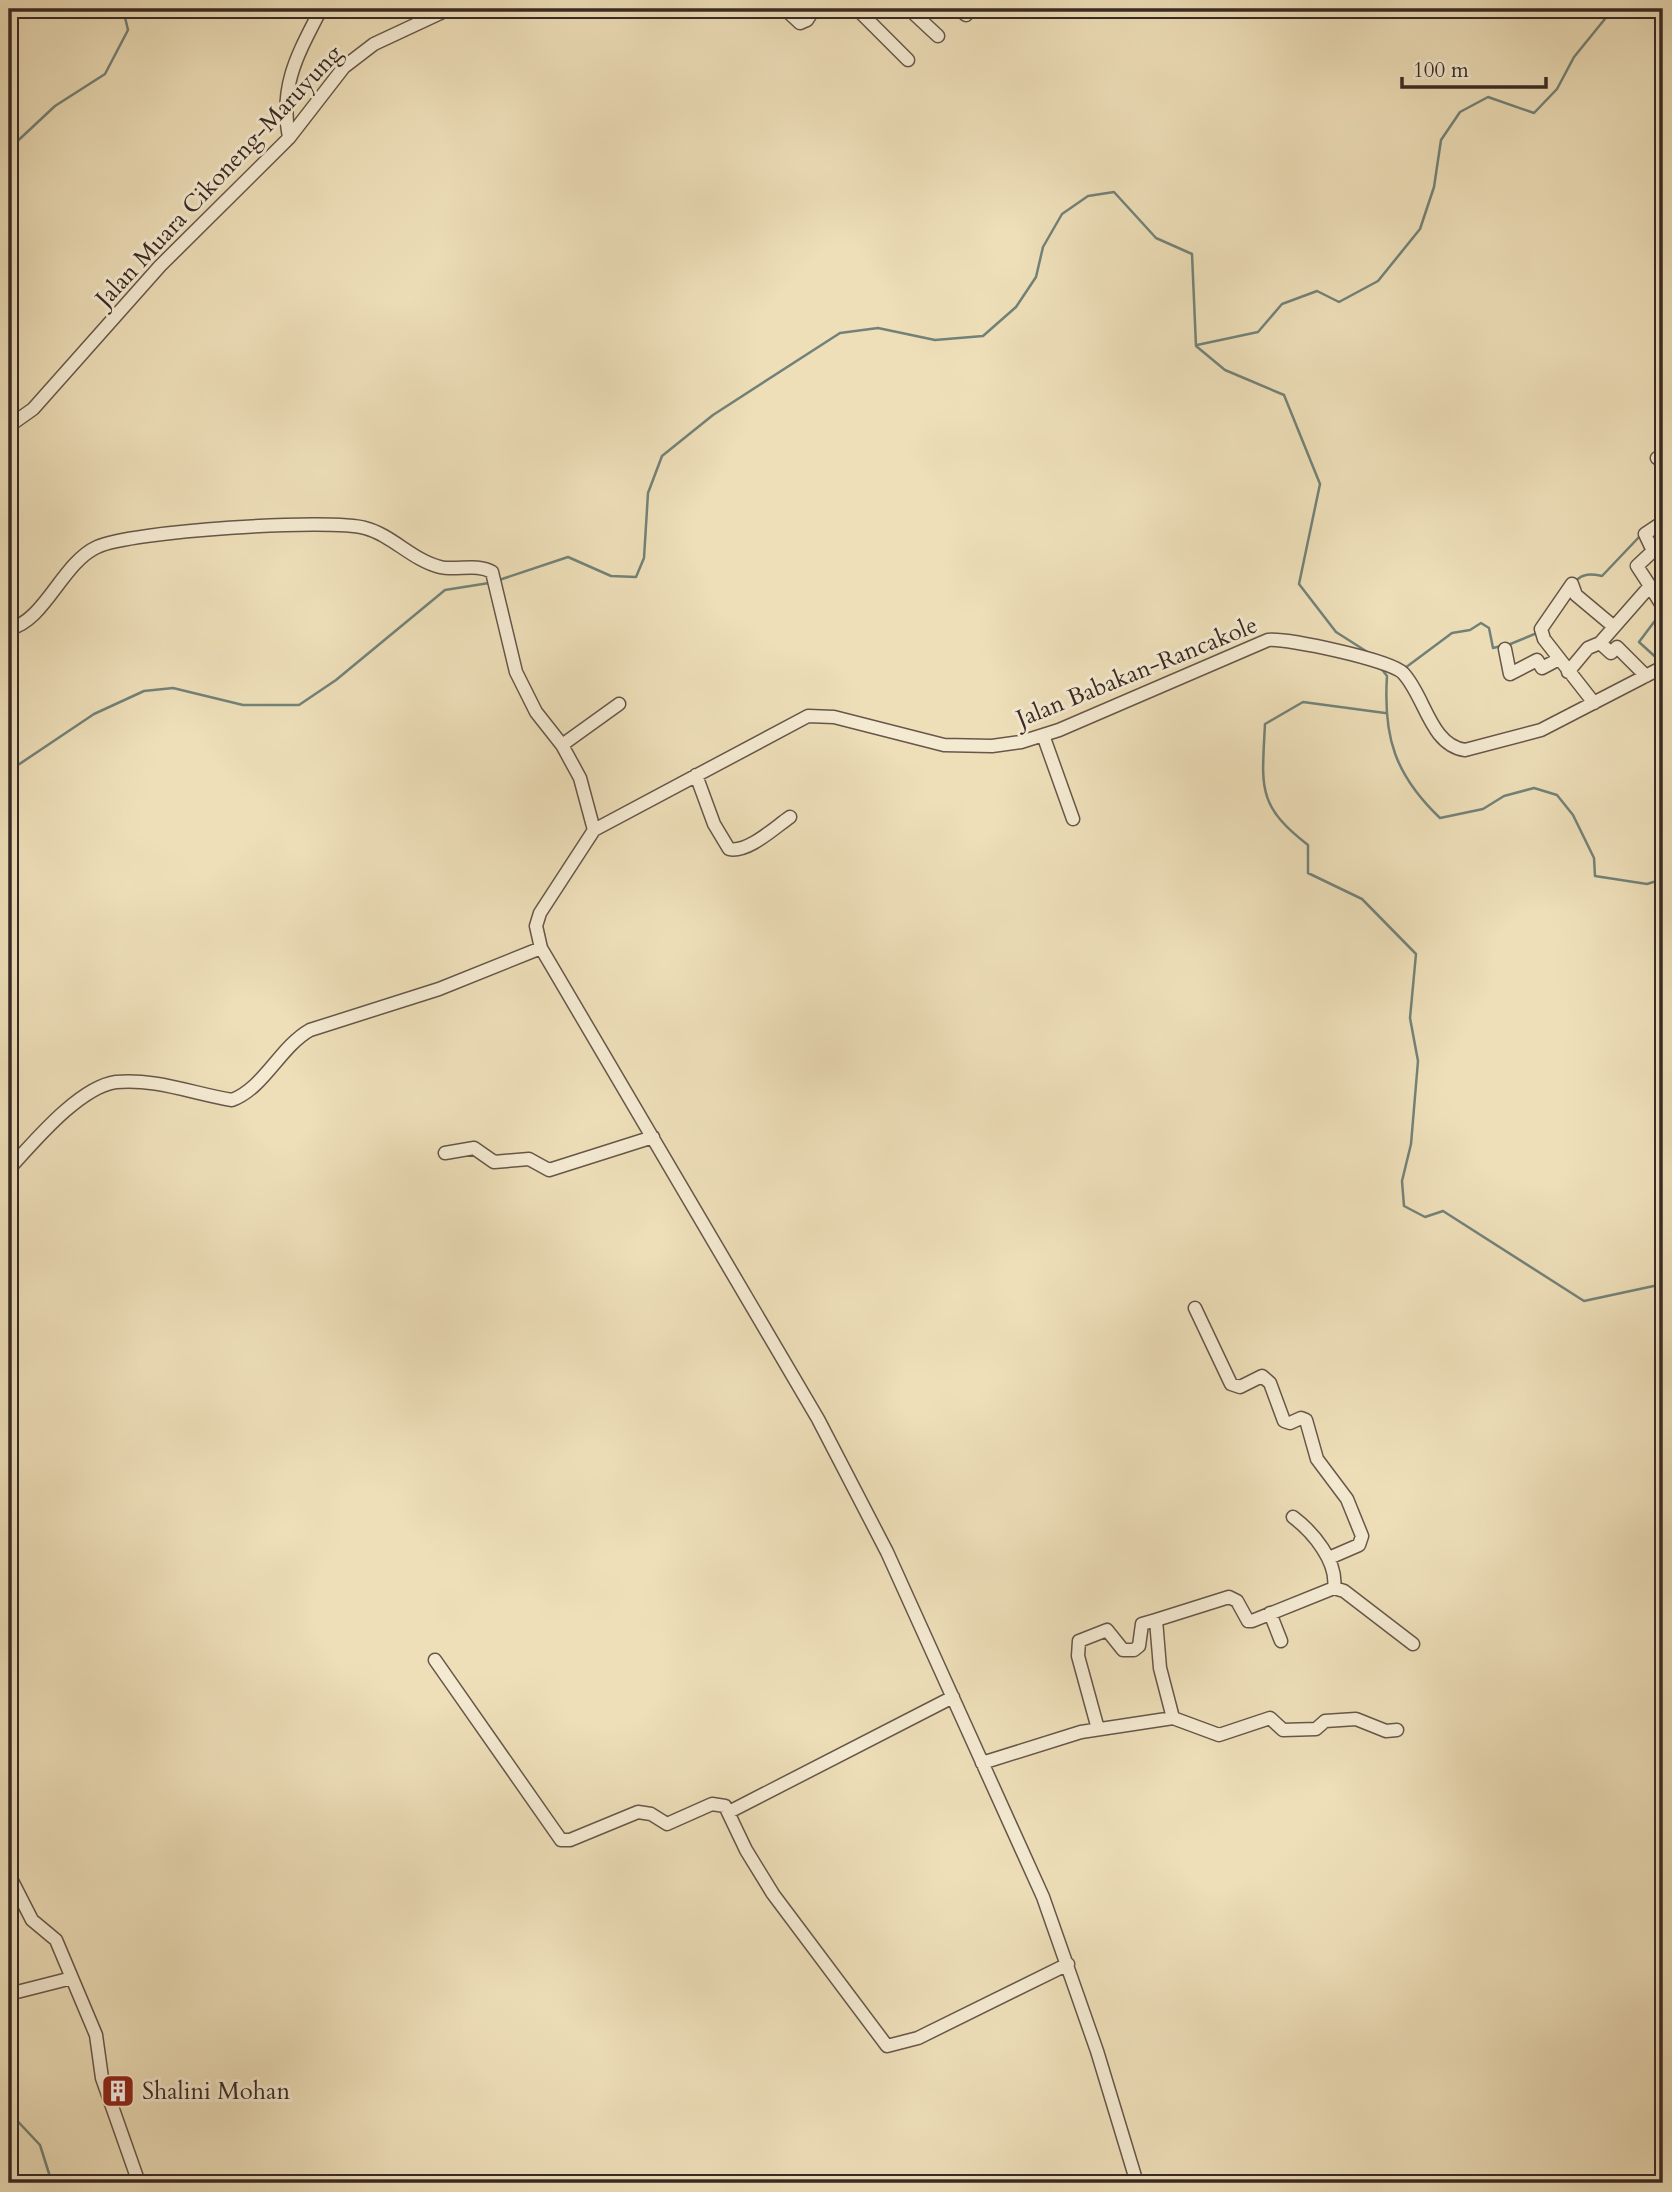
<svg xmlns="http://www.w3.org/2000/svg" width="1672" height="2192" viewBox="0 0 1672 2192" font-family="Cardo,serif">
<rect width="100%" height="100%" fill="#eedfb9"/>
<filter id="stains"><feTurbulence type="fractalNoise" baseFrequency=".00286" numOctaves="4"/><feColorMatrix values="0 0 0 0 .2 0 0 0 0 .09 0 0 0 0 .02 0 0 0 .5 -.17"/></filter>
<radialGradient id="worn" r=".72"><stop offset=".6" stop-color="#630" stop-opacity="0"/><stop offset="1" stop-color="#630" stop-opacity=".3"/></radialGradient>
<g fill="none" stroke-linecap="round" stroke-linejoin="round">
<!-- stream -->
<path stroke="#728279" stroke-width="2.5" d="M 9,149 L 55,106 L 105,74 L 128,30 L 123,9
M 1197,345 L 1258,332 L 1282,304 L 1317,291 L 1339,302 L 1378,281 L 1420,229 L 1434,187 L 1441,140 L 1460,112 L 1488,97 L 1534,113 L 1557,89 L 1574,57 L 1613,9
M 499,580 L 568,557 L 611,576 L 636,577 L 644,558 L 648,493 L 662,456 L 713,415 L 840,333 L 878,328 L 935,340 L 983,336 L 1016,307 L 1036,277 L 1043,247 L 1062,214 L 1088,196 L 1114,192 L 1156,238 L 1192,254 L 1196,346 L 1225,370 L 1284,395 L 1320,484 L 1299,584 L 1336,632 L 1369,653
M 1576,581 C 1583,573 1591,574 1602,576 L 1640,536
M 1508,645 L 1537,633
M 1661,662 L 1639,642 L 1663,610
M 1380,667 L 1387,676 C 1383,737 1395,775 1440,818 L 1483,809 L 1504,796 L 1534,788 L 1557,795 L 1573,815 L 1594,858 L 1595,876 L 1647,884 L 1663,879
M 1405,668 L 1452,633 L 1470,630 L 1481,623 L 1489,628 L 1493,648 L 1501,646
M 1385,713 L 1303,702 L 1265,724 C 1262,786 1256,805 1308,845 L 1308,873 L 1362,899 L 1416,954 L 1410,1018 L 1418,1061 L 1411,1144 L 1402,1181 L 1404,1206 L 1425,1217 L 1443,1211 L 1584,1301 L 1663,1284
M 9,771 L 94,714 L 144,691 L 173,688 L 243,705 L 299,705 L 336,680 L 445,590 L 489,583
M 9,2112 L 40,2145 L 52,2183"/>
<defs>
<path id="minor" d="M 785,9 L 800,23 L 807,20 L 814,9
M 857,9 L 908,60
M 909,9 L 938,36
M 959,9 L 966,15
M 289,138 C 279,85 298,54 321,9
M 9,426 L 33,409 L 160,266 L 289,138 L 344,67 L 374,44 L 449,9
M 1657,458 L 1663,461
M 1650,586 L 1637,566 L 1653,551 L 1645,534 L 1663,522
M 9,629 C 45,621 62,563 97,547 C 130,531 330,518 365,528 C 392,535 412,560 440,567 C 456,571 477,563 492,572 L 516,672 L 536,712 L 562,745 L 580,778 L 594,830 L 540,913 L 536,926 L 541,948 L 818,1419 L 887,1552 L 1043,1897 L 1097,2051 L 1137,2183
M 1600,643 L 1650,586 L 1663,607
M 1505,649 L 1510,674 L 1537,660 L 1542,668 L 1559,659
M 1568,672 L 1588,648 L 1600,643 L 1611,653 L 1617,647 L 1646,676
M 1594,703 L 1544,639 L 1541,629 L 1572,584 L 1576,595 L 1613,626
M 1043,735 L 1073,819
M 562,745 L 619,704
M 696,775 L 714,824 L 729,849 C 748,853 774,828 790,817
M 594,830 L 808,716 L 834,717 L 944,745 L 992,746 L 1021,742 L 1059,730 L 1268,640 C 1288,638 1390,660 1403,673 C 1425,696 1430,745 1465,750 L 1541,730 L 1663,667
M 445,1153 L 474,1148 L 494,1162 L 529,1159 L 549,1170 L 653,1137
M 9,1169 C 33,1143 79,1087 116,1082 C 154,1078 195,1094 232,1100 C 264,1088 280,1047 310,1030 L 439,989 L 541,948
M 1195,1308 L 1231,1384 L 1240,1387 L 1262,1376 L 1270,1383 L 1284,1421 L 1290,1423 L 1301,1418 L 1306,1420 L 1317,1459 L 1347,1499 L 1362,1536 L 1359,1545 L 1329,1558
M 1334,1588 L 1344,1591 L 1413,1644
M 1270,1613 L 1281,1641
M 435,1660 L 561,1840 L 570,1840 L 638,1812 L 651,1814 L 667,1824 L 712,1804 L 725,1806 L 746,1850 L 773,1894 L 887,2046 L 918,2038 L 1068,1964
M 1173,1718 L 1219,1735 L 1270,1718 L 1283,1730 L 1316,1729 L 1325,1721 L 1356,1719 L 1386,1731 L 1397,1730
M 1098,1729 L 1078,1656 L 1079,1641 L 1107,1630 L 1123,1650 L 1134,1650 L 1139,1646 L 1142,1624 L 1156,1620
M 982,1763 L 1081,1732 L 1173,1718 L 1160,1668 L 1156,1620 L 1229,1597 L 1237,1601 L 1248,1621 L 1252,1621 L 1334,1588 C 1338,1562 1313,1532 1293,1517
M 729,1812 L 953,1697
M 9,1875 L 32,1920 L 56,1940 L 96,2035 L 102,2078 L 139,2183
M 9,1994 L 72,1978"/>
</defs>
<!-- minor casing -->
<use href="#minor" stroke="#665749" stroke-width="15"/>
<!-- minor -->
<use href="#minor" stroke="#f4ead2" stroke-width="12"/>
</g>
<!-- icons -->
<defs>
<symbol id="building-square" viewBox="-11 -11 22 22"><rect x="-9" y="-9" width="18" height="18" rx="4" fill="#8f2418" stroke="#f4ead2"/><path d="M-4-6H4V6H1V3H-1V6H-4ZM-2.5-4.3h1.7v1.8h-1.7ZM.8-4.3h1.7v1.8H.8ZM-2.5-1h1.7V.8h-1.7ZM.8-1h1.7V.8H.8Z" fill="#fff"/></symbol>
</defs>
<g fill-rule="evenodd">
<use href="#building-square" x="99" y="2072" width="38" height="38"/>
</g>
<g text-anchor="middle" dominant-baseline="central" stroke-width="6" stroke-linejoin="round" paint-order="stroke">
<!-- street labels -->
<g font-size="24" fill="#382a24" stroke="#f4ead2">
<text transform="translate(219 176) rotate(-47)">Jalan Muara Cikoneng-Maruyung</text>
<text transform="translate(1137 672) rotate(-22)">Jalan Babakan-Rancakole</text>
</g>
<!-- poi labels -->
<g font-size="24" fill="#382a24" stroke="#f4ead2" text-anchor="start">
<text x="142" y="2091">Shalini Mohan</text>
</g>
</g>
<!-- margin -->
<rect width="1672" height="2192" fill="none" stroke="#eedfb9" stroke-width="35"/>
<rect x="10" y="10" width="1651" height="2171" fill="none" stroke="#382a24" stroke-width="3.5"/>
<rect x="18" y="18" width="1637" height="2157" fill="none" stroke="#382a24" stroke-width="2"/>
<!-- scale -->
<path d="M1402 77v10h144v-10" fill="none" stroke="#382a24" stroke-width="3.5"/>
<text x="1413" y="77" font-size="21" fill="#382a24" stroke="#f4ead2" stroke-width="5" paint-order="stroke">100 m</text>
<rect width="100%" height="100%" filter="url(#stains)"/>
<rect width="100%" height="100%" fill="url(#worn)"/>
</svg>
